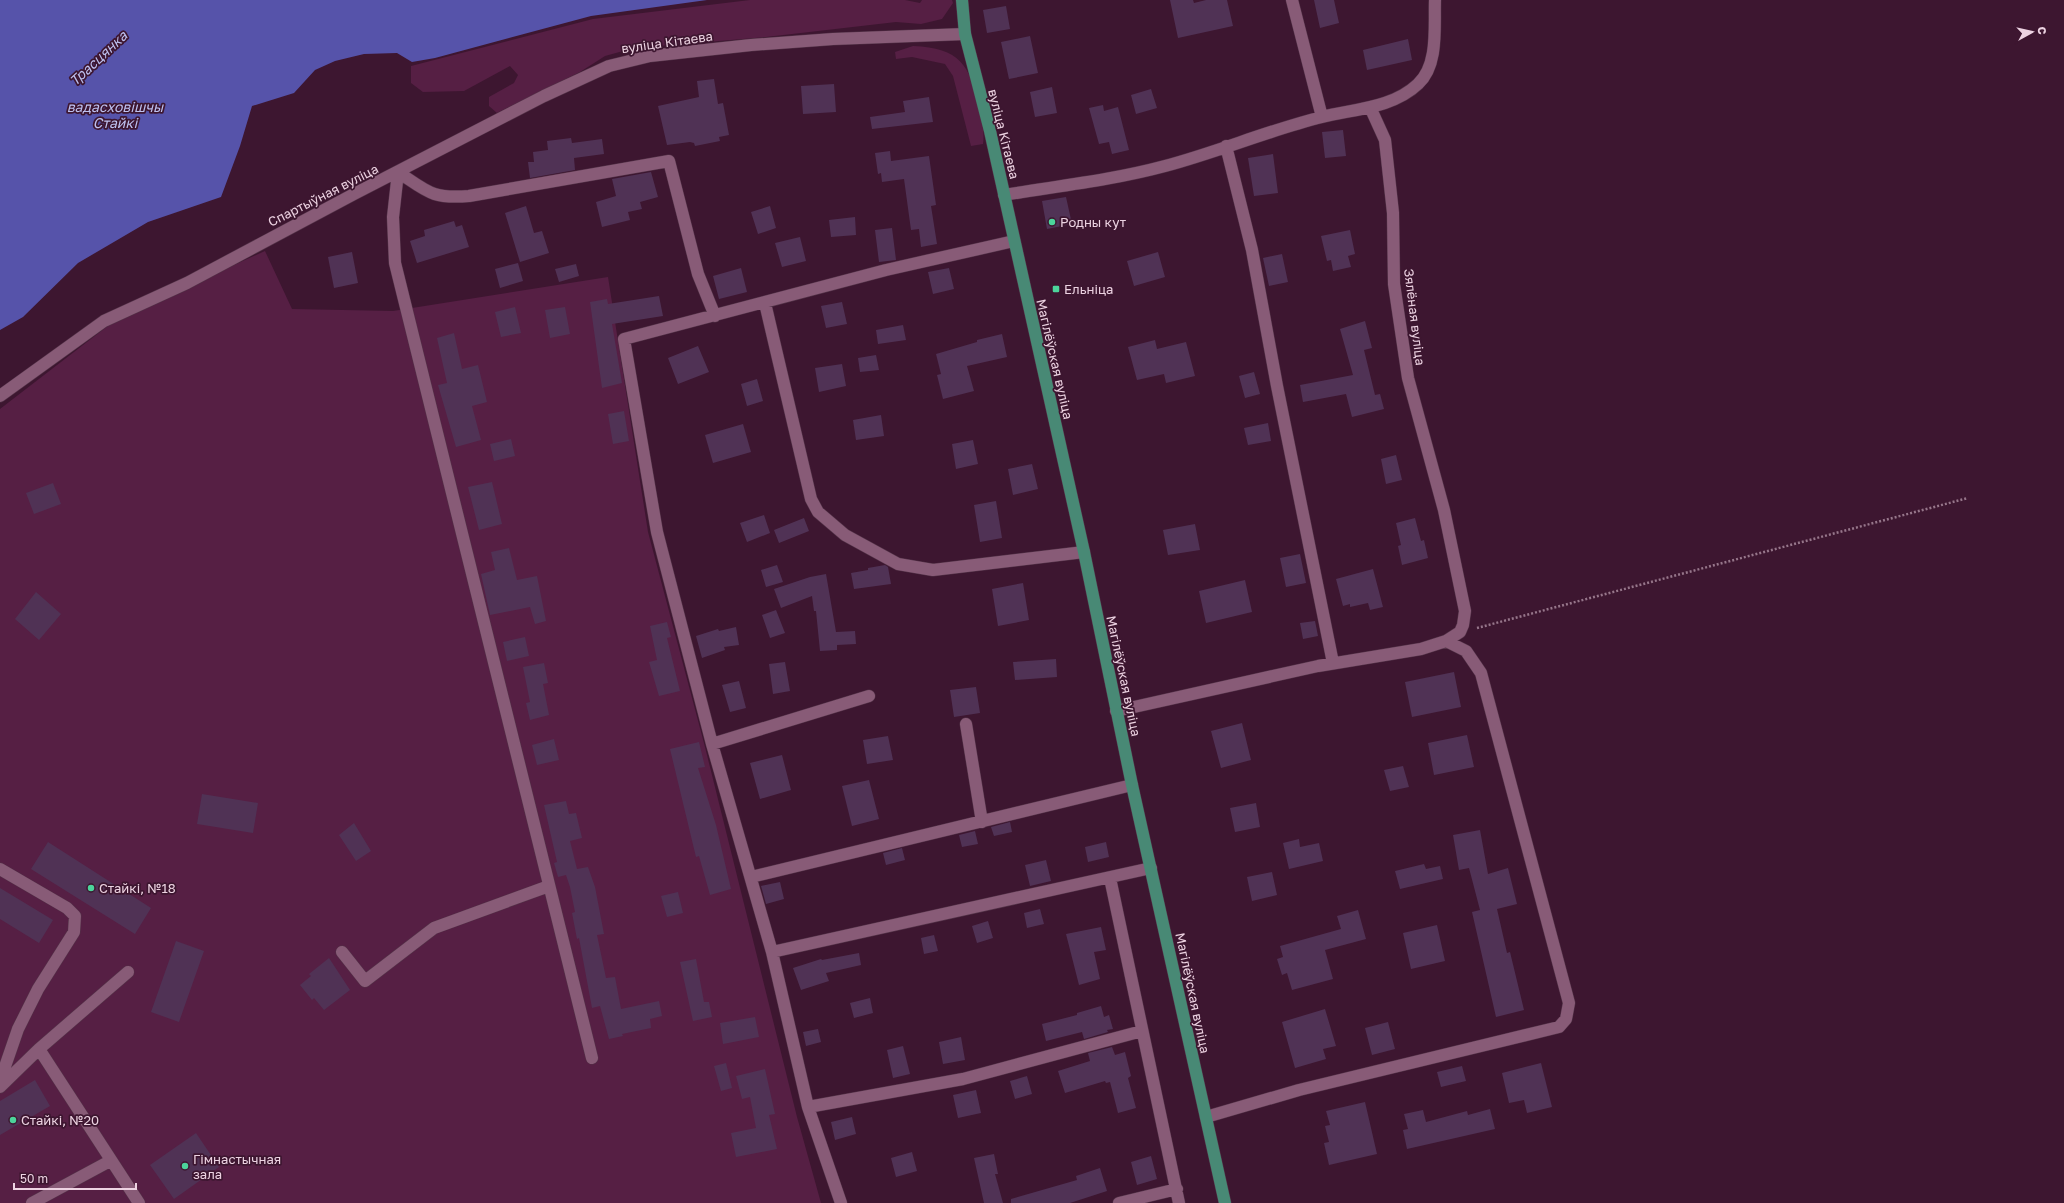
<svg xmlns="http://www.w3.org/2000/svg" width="2064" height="1203" viewBox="0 0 2064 1203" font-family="'Golos Text',sans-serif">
<rect width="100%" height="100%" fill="#3d1630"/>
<!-- green -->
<path fill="#561f44" d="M 750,0 L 905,0 L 920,3 L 922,0 L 952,0 L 953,3 L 942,19 L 921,24 L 896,22 L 766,37 L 634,48 L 605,56 L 580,72 L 497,113 L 489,106 L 489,97 L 514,83 L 518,75 L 510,66 L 464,91 L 423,92 L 411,83 L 411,66 L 593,19 Z
M 913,46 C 960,48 970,65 979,107 C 981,120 985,131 983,144 L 971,146 L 953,76 L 945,64 L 912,57 L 896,59 L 895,52 Z
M 265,251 L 292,309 L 393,311 L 608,277 L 648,532 L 705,747 L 797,1117 L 821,1203 L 0,1203 L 0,409 L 122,315 Z"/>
<!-- water -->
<path fill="#5653aa" d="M 0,0 L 707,0 L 591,16 L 435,58 L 412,62 L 397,53 L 364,54 L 335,61 L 315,70 L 294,93 L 252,106 L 240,146 L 221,197 L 148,222 L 78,263 L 23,317 L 0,330 Z"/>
<!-- building -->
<path fill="#503255" d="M 1170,0 L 1193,0 L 1194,3 L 1206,0 L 1227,0 L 1233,26 L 1178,38 Z
M 1314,0 L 1334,0 L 1339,23 L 1320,28 Z
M 1006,6 L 1010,29 L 987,33 L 983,10 Z
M 1030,36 L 1038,73 L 1009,79 L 1001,42 Z
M 1408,39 L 1412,60 L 1367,70 L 1363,50 Z
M 714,79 L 718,104 L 723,103 L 729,135 L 719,137 L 720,141 L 695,146 L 694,143 L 690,142 L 667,145 L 658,106 L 699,97 L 697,81 Z
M 834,84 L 836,112 L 803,114 L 801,86 Z
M 1052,87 L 1057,113 L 1035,117 L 1030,92 Z
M 1151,89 L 1157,108 L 1136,114 L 1131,95 Z
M 929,97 L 933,122 L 872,129 L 870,117 L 905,112 L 903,101 Z
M 1103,105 L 1104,111 L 1118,107 L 1129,150 L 1112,154 L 1109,142 L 1099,144 L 1089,108 Z
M 1343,130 L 1346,156 L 1325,158 L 1322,132 Z
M 571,138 L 572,143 L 602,139 L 604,154 L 574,158 L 575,170 L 530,178 L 528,162 L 534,162 L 533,152 L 548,150 L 547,141 Z
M 890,151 L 891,161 L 929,156 L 936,205 L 931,206 L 937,244 L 921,247 L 919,229 L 911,230 L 904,179 L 882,182 L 881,173 L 878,174 L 875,153 Z
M 1273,154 L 1278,193 L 1254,196 L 1248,158 Z
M 651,172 L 658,197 L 640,202 L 642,209 L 628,212 L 630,220 L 602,227 L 596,202 L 616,196 L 612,179 Z
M 1066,197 L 1072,224 L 1047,229 L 1042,201 Z
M 526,206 L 534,233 L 542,231 L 549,253 L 520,262 L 505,213 Z
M 770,206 L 776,228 L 758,234 L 751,212 Z
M 855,217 L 856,235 L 831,237 L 829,220 Z
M 454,221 L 456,227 L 462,225 L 469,247 L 417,263 L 410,241 L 425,236 L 424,230 Z
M 892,228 L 896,260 L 879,262 L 875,230 Z
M 1350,230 L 1355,254 L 1348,256 L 1351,267 L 1333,271 L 1331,260 L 1327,261 L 1321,236 Z
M 800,237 L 806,261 L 782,267 L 775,243 Z
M 352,252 L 358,283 L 334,288 L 328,257 Z
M 1158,252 L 1165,277 L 1134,286 L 1127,261 Z
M 1282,254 L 1288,282 L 1269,286 L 1263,258 Z
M 518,263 L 523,281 L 500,288 L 495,269 Z
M 576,264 L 579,276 L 559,282 L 555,269 Z
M 741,268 L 747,292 L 719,299 L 713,276 Z
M 949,268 L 954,289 L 933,294 L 928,272 Z
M 659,296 L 663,316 L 612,324 L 622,383 L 602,388 L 590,302 L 607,299 L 608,304 Z
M 842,302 L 847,324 L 826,328 L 821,306 Z
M 515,307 L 521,333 L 501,337 L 495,312 Z
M 565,307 L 570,334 L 550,338 L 545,310 Z
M 1365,321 L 1372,348 L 1364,350 L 1375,395 L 1380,394 L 1384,409 L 1352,417 L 1346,394 L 1303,402 L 1300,385 L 1353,375 L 1340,329 Z
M 903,325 L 906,340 L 878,344 L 876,330 Z
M 454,333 L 462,369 L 478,365 L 487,402 L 472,406 L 481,440 L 456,447 L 438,385 L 447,383 L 437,338 Z
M 1002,334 L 1007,357 L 967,366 L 974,391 L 943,399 L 937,375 L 941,374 L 936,354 L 977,342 L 977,340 Z
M 1155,340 L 1157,349 L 1186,342 L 1195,376 L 1166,383 L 1164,374 L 1137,380 L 1128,347 Z
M 698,346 L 709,372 L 678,384 L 668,358 Z
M 876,355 L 879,370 L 860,372 L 858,358 Z
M 842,364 L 846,386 L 819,392 L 815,368 Z
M 1254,372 L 1260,394 L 1245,398 L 1239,376 Z
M 757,379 L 763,401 L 747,406 L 741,384 Z
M 624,411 L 629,441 L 613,444 L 608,414 Z
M 881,415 L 884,436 L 856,440 L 853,420 Z
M 1268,423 L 1271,441 L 1248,445 L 1244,428 Z
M 743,424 L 751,452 L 713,463 L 705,435 Z
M 511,439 L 515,456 L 494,461 L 490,444 Z
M 973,440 L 978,464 L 956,469 L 952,444 Z
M 1396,455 L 1402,480 L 1386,484 L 1381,459 Z
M 1032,464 L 1038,489 L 1013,495 L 1008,469 Z
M 492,482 L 502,524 L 479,530 L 468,487 Z
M 53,483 L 61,504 L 34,514 L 26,493 Z
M 996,501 L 1002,538 L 980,542 L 974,505 Z
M 764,515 L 770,533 L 747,542 L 740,523 Z
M 804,518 L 809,531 L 779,543 L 774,530 Z
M 1415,518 L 1421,541 L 1424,540 L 1428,558 L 1402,565 L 1398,546 L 1401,545 L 1396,523 Z
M 1195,524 L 1200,550 L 1168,555 L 1163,530 Z
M 509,548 L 517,580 L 537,576 L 546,621 L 535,624 L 530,607 L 490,615 L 481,574 L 495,570 L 491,552 Z
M 1300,554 L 1306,583 L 1286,587 L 1280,558 Z
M 777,565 L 783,582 L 766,587 L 761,570 Z
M 885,565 L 888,567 L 891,584 L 854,589 L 851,573 L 868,570 L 868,568 Z
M 1373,569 L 1383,607 L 1370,610 L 1368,603 L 1350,607 L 1350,604 L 1343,606 L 1336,579 Z
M 826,574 L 836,632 L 855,631 L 856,644 L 837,645 L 837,650 L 820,651 L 816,611 L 814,611 L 812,596 L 781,608 L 774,589 L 810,577 Z
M 1245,580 L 1252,612 L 1206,623 L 1199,591 Z
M 1023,583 L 1029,620 L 998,626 L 992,589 Z
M 36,592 L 61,614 L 39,640 L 15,619 Z
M 776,610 L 785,633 L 770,638 L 762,615 Z
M 1315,621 L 1318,636 L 1303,639 L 1300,623 Z
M 667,622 L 671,637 L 667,638 L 680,691 L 659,696 L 649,662 L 657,660 L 650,626 Z
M 736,627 L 739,645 L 724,647 L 725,650 L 702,658 L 696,636 L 718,629 L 719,631 Z
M 525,637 L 529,656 L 507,661 L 503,642 Z
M 1056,659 L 1057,677 L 1015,680 L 1013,662 Z
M 785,662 L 790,691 L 773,694 L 769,664 Z
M 544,663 L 548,683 L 543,684 L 549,715 L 530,720 L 526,703 L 530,702 L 523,667 Z
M 1454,672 L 1461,707 L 1412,717 L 1405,682 Z
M 739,681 L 746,708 L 730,712 L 722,685 Z
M 976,687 L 980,713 L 954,717 L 950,690 Z
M 1242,723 L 1251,760 L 1221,768 L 1211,731 Z
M 1467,735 L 1474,767 L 1434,775 L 1428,743 Z
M 888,736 L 893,760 L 867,764 L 863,740 Z
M 554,739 L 559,760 L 537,765 L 532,745 Z
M 699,742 L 705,767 L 698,768 L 716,825 L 731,889 L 710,895 L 699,856 L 696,857 L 670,749 Z
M 782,755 L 791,790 L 760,799 L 750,763 Z
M 1403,766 L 1409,787 L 1390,791 L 1384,770 Z
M 869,780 L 879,819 L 852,826 L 842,786 Z
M 202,794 L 258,803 L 253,833 L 197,824 Z
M 566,801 L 569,814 L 576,813 L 582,838 L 570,841 L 577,869 L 588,867 L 595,887 L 604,934 L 597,935 L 606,978 L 615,977 L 621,1009 L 659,1001 L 662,1016 L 650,1019 L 651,1028 L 622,1034 L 623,1036 L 609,1039 L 600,1006 L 592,1008 L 579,938 L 577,939 L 572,913 L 575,912 L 570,887 L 566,875 L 558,877 L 554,863 L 557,862 L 544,805 Z
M 1256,803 L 1260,827 L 1235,832 L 1230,808 Z
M 1010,822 L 1012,832 L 994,836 L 991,827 Z
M 354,823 L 371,851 L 356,861 L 339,835 Z
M 1480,830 L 1488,874 L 1508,868 L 1517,904 L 1497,909 L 1507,953 L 1510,952 L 1524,1010 L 1496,1017 L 1472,912 L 1480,910 L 1469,868 L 1459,870 L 1453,835 Z
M 975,831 L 978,844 L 962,847 L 959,835 Z
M 1299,839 L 1300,847 L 1319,843 L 1323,861 L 1289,869 L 1283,843 Z
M 48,842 L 151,908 L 135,934 L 31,869 Z
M 1106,842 L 1109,857 L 1088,862 L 1085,847 Z
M 902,848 L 905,860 L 886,865 L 883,853 Z
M 1046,860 L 1051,881 L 1030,886 L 1025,865 Z
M 1424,864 L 1426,869 L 1440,866 L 1443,879 L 1400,889 L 1395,871 Z
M 1272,872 L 1277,895 L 1252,901 L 1247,877 Z
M 780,882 L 784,899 L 766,904 L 761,886 Z
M 0,888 L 53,920 L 39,943 L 0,919 Z
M 678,892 L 683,913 L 667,917 L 661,896 Z
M 1040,909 L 1044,924 L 1027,928 L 1024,913 Z
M 1358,910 L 1366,939 L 1325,950 L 1333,979 L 1292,990 L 1287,973 L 1282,975 L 1277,959 L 1283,957 L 1280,946 L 1341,929 L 1337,916 Z
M 988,921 L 993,938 L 977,943 L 972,926 Z
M 1437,925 L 1445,961 L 1411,969 L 1403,933 Z
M 1101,927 L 1106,950 L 1094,952 L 1100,979 L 1079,985 L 1066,934 Z
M 934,935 L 938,951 L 924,954 L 921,938 Z
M 176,941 L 204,951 L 179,1022 L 151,1012 Z
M 859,953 L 861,965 L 826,973 L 829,981 L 801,990 L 793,968 L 821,959 L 822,960 Z
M 329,958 L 350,990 L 324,1010 L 314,998 L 312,1000 L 300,985 L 311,976 L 309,974 Z
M 696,959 L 704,1002 L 709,1002 L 712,1017 L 693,1021 L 680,962 Z
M 870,998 L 873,1013 L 854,1018 L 850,1003 Z
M 1101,1006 L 1104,1017 L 1109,1015 L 1113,1029 L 1107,1030 L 1108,1032 L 1084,1039 L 1082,1032 L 1046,1041 L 1042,1024 L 1077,1015 L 1077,1013 Z
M 1325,1009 L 1336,1046 L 1323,1049 L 1326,1059 L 1295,1068 L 1282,1022 Z
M 755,1017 L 759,1037 L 723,1044 L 720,1023 Z
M 1388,1022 L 1395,1049 L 1372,1055 L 1365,1028 Z
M 818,1029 L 821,1042 L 806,1046 L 803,1032 Z
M 961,1037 L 965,1060 L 943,1064 L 939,1042 Z
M 903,1046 L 910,1074 L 893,1078 L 887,1050 Z
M 1112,1047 L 1115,1055 L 1125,1052 L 1131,1076 L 1128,1078 L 1136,1108 L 1118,1113 L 1110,1082 L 1106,1083 L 1105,1081 L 1065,1093 L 1058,1071 L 1090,1061 L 1088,1053 Z
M 726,1063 L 732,1088 L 721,1091 L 714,1066 Z
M 1541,1063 L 1552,1107 L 1527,1113 L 1524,1100 L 1509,1103 L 1502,1073 Z
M 1462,1066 L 1466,1081 L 1441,1087 L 1437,1072 Z
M 765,1069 L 775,1114 L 769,1115 L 777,1149 L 736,1157 L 731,1133 L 756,1128 L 750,1097 L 742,1099 L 736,1076 Z
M 1027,1076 L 1032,1094 L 1015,1099 L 1010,1081 Z
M 35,1080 L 50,1106 L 0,1135 L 0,1101 Z
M 976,1090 L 981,1113 L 958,1118 L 953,1095 Z
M 1365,1102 L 1377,1154 L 1329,1165 L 1324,1143 L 1329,1142 L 1325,1126 L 1330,1125 L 1326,1111 Z
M 1490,1109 L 1495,1129 L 1407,1149 L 1403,1130 L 1408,1129 L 1404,1114 L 1423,1110 L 1426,1122 L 1467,1111 L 1468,1115 Z
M 852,1117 L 856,1134 L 835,1140 L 831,1122 Z
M 196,1133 L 219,1167 L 174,1199 L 150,1165 Z
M 912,1152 L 917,1171 L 896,1177 L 891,1158 Z
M 994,1154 L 998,1174 L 995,1174 L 1003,1203 L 984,1203 L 974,1158 Z
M 1151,1156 L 1157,1179 L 1137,1185 L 1131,1162 Z
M 1100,1168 L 1107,1191 L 1070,1203 L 1011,1203 L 1011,1199 L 1077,1180 L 1076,1176 Z"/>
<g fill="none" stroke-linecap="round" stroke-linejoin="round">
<defs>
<path id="minor" d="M 1292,0 L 1322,117
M 1226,146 L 1252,250 L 1277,386 L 1333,663
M 398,172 L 393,217 L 395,263 L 592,1058
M 398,172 C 428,192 432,199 469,196 L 669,161 L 698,274 L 715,316
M 1004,195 C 1058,186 1113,180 1165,166 C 1218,152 1269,130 1322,117 C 1354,109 1393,108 1418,84 C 1439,65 1434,26 1435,0
M 765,303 L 811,499 L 818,512 L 845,535 L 898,564 L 933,570 L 1084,552
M 0,396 L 104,321 L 187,283 L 354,194 L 544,96 L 609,66 L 650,56 L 751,45 L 833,39 L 965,34
M 1116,711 L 1318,666 L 1421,649 L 1446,641 L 1460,632 L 1463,625 L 1465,611 L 1444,510 L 1408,378 L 1394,284 L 1393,213 L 1385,140 L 1370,107
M 966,724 L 982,822
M 712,744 L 869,696
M 0,869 L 67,908 L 75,916 L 74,932 L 38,989 L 18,1029 L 0,1081
M 751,877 L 1132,785
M 1110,878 L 1179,1203
M 342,952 L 365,981 L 434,928 L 549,886
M 772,952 L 1151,868
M 39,1049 L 139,1203
M 0,1087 L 39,1049 L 128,972
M 808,1107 L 963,1079 L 1142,1031
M 1206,1117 L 1299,1090 L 1559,1027 L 1566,1019 L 1569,1003 L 1481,673 L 1466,651 L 1446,641
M 32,1203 L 110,1161
M 841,1203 L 808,1107 L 772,952 L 712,744 L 657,532 L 624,339 L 886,270 L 1014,241
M 1119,1203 L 1177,1189"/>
<path id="major" d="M 962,0 L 965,34 L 990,131 L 1084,552 L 1132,785 L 1225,1203"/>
</defs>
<!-- minor casing -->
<use href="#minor" stroke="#533348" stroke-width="13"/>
<!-- major casing -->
<use href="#major" stroke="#533348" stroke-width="13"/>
<!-- path -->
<path stroke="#96768a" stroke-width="2.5" stroke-dasharray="2 2" stroke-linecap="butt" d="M 1477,628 L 1968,498"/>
<!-- minor -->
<use href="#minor" stroke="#885b77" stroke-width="12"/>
<!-- major -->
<use href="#major" stroke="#488975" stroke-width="12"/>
</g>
<!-- markers -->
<g fill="#4cd49b" stroke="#3d1630" stroke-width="1.5">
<circle cx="1052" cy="222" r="4"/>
<rect x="1052" y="285" width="8" height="8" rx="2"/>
<circle cx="91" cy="888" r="4"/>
<circle cx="13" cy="1120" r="4"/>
<circle cx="185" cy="1166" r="4"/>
</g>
<g text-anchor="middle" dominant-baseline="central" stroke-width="3.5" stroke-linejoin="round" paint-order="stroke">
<!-- street labels -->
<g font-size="13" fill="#edd3e2" stroke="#3d1630">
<text transform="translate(667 42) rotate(-8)">вуліца Кітаева</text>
<text transform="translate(1004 134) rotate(76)">вуліца Кітаева</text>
<text transform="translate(323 195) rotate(-27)">Спартыўная вуліца</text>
<text transform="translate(1415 317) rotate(83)">Зялёная вуліца</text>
<text transform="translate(1055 359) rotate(77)">Магілёўская вуліца</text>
<text transform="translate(1124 676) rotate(78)">Магілёўская вуліца</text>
<text transform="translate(1193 993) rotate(78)">Магілёўская вуліца</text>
</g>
<!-- poi labels -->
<g font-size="13" fill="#edd3e2" stroke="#3d1630" text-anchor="start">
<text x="1060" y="222">Родны кут</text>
<text x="1064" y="289">Ельніца</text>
<text x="99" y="888">Стайкі, №18</text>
<text x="21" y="1120">Стайкі, №20</text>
<text x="193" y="1159">Гімнастычная<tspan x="193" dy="15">зала</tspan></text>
</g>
<!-- water labels -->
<g font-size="14" font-style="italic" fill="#bec1f0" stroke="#3d1630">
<text transform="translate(98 58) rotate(-43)">Трасцянка</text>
<text x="115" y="106">вадасховішчы<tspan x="115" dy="16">Стайкі</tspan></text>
</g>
</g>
<!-- north arrow -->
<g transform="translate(2032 32) rotate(82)" stroke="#3d1630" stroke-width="3" paint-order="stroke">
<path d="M0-3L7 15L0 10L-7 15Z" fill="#edd3e2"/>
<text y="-6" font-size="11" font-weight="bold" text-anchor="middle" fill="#edd3e2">С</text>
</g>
<!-- scale -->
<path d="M14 1183v6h122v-6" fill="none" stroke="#edd3e2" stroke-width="2"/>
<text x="20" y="1183" font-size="12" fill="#edd3e2" stroke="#3d1630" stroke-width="3" paint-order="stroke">50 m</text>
</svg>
